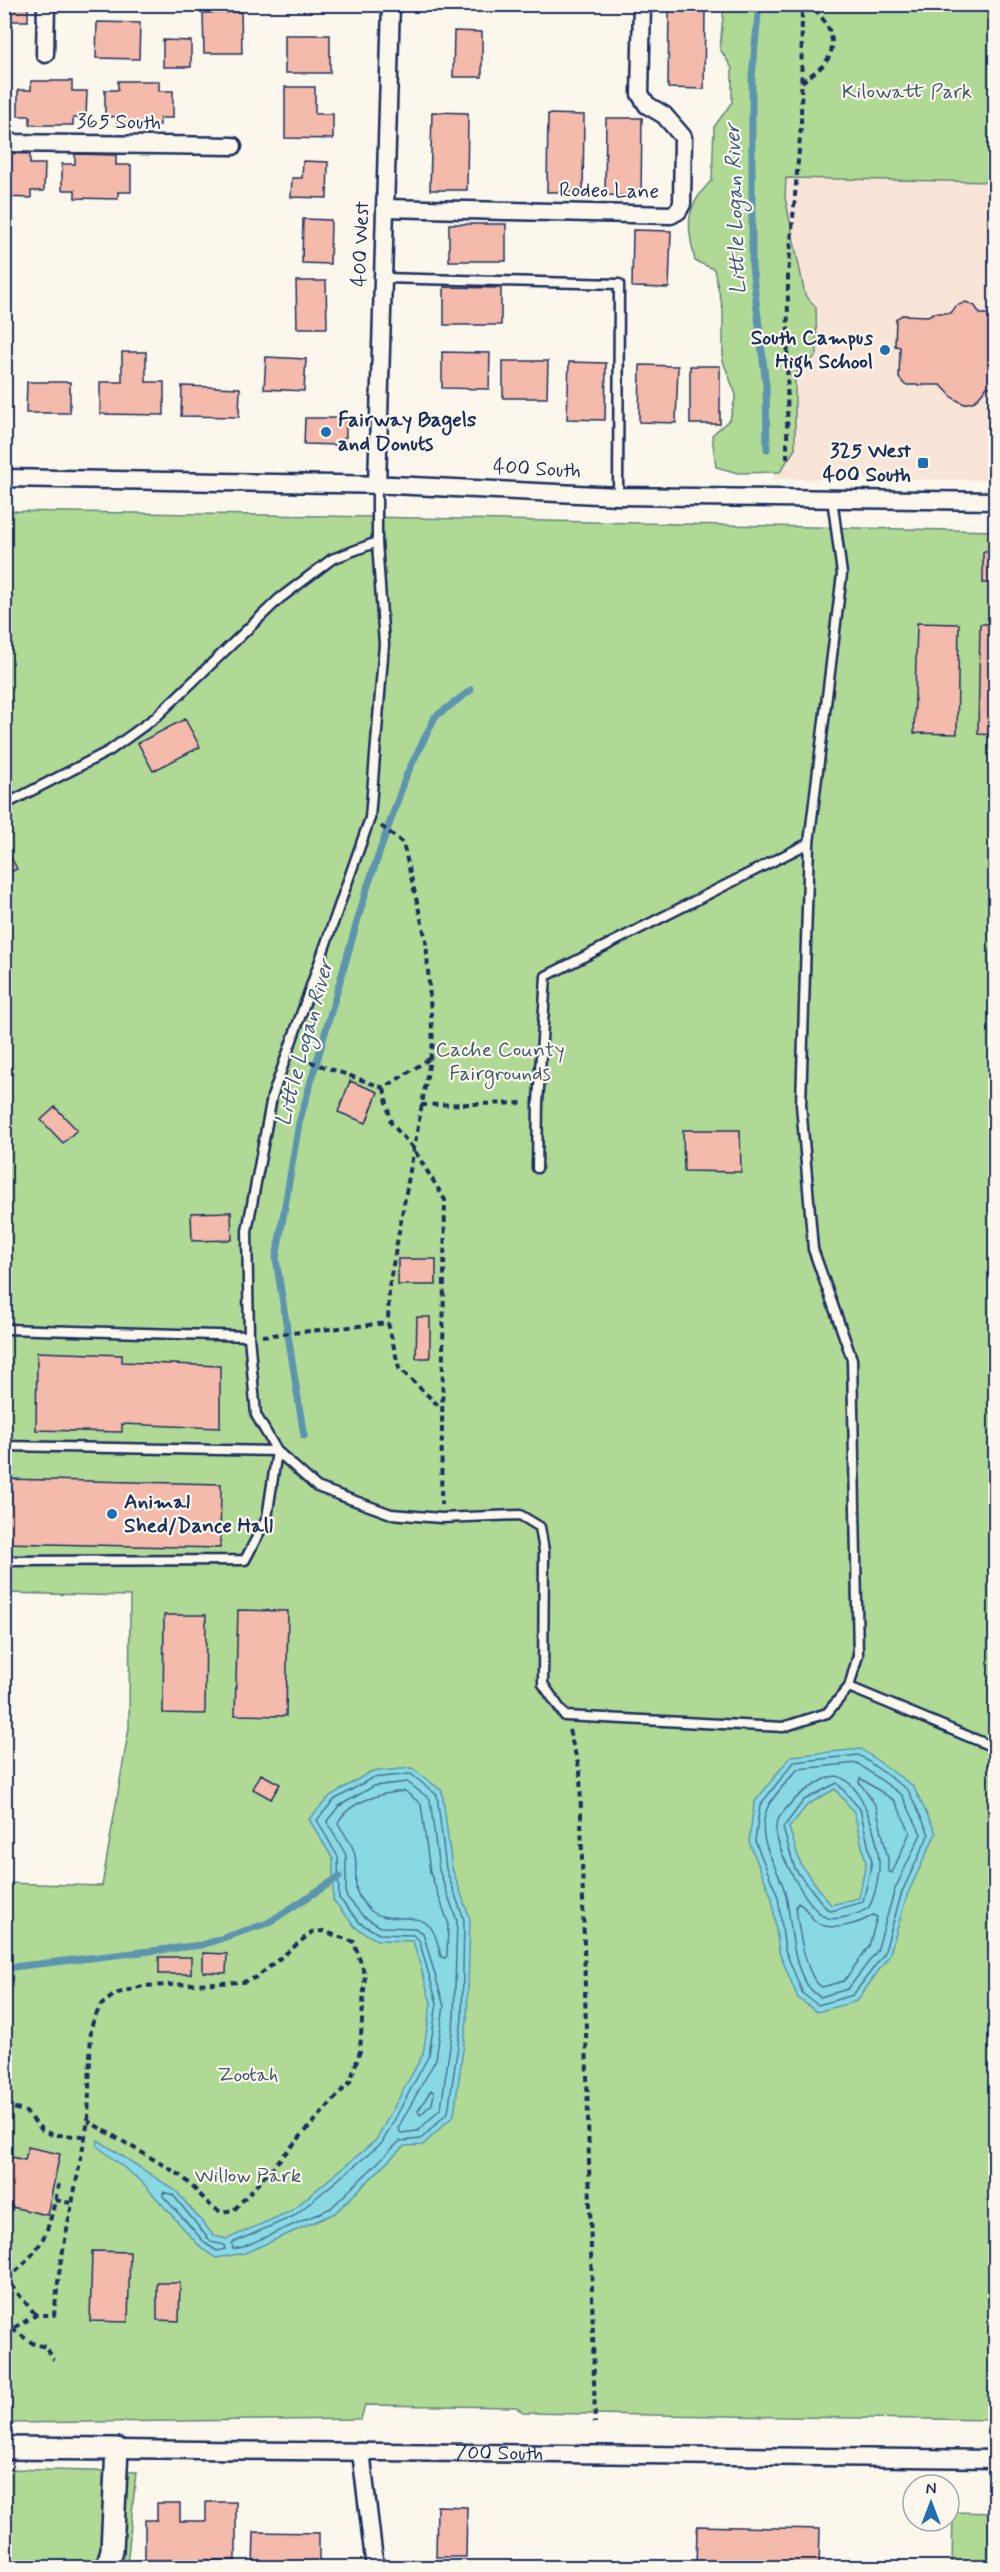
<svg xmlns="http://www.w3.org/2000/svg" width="1000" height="2572" viewBox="0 0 1000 2572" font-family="Mynerve,sans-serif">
<rect width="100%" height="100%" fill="#fbf7ec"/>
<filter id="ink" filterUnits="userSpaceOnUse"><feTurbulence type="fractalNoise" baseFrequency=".0167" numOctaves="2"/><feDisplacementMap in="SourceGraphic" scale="12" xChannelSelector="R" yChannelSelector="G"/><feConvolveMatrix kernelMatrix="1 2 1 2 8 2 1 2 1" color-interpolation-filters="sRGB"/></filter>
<g filter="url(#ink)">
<!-- built -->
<path fill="#f9e5d8" d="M 775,178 L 995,182 L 995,480 L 773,479 Z"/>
<!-- green -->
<path fill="#b0d996" stroke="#66847a" stroke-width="1.5" d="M 724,5 L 995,5 L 995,182 L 786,178 L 785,197 L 805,295 L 816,307 L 817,355 L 795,374 L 795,449 L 780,472 L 738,473 L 716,467 L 712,435 L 730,419 L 736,395 L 723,361 L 723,310 L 714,269 L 695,261 C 687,224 684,208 712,180 L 714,127 L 732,102 L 732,68 L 720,49 Z
M 5,511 L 323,516 L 995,531 L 995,2420 L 523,2413 L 516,2407 L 365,2405 L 361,2419 L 5,2423 L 5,1883 L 102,1886 L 129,1728 L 130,1596 L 5,1593 Z
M 5,2469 L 136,2472 L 127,2567 L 5,2568 Z
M 953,2512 L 995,2513 L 995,2567 L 952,2567 Z"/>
<!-- water -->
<path fill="#89d9e4" stroke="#5d95ae" stroke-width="1.5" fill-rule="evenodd" d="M 861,1749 L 913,1786 L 936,1833 L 908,1893 L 889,1956 L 857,2001 L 817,2012 L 798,1998 L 779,1952 L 772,1898 L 749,1842 L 754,1803 L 791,1756 ZM 835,1789 L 854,1812 L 866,1863 L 859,1898 L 831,1905 L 801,1865 L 789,1828 L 807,1805 Z
M 412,1768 L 442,1791 L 452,1868 L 470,1919 L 467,2020 L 454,2115 L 423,2145 L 404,2146 L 335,2213 L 245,2253 L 216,2258 L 202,2249 L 142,2182 L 97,2146 L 98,2140 L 176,2191 L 214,2236 L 227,2239 L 291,2211 L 376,2140 L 423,2054 L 431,2003 L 413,1941 L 377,1940 L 356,1928 L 333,1900 L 333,1859 L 309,1819 L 330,1796 L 370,1772 Z"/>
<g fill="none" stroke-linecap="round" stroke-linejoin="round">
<!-- shore -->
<path stroke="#477394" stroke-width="1.5" d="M 859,1755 L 908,1790 L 929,1834 L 902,1892 L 884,1954 L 853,1995 L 818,2005 L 803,1994 L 785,1950 L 778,1897 L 755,1841 L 760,1805 L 794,1762 Z
M 857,1763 L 902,1795 L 921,1834 L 895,1889 L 877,1951 L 848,1989 L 820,1997 C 790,1978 793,1927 786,1896 C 779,1865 754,1843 767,1809 C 771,1798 790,1778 798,1769 Z
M 411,1774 L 437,1795 L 446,1869 L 464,1920 L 462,2019 L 448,2112 L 421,2139 L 400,2141 L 331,2208 L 243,2247 L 233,2249 L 232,2243 L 294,2216 L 382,2143 L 429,2055 L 437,2003 L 419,1940 L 413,1935 L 379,1934 L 360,1923 L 339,1898 L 338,1857 L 317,1820 L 334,1800 L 372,1778 Z
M 837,1776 C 864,1784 877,1836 879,1861 C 880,1873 875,1897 869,1907 C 861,1914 835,1922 825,1917 C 808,1909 773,1846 776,1826 C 777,1815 798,1795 808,1789 C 817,1784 826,1776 837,1776 Z
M 860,1778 L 895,1801 L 910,1832 L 892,1873 L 888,1871 L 888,1859 L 876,1806 L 859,1782 Z
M 407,1782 L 430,1799 L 439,1870 L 457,1921 L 454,2018 L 441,2108 L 418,2131 L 401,2133 L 398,2128 L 436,2059 L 444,2006 L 423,1933 L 415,1928 L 381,1927 L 364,1917 L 346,1896 L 346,1855 L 327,1821 L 339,1806 L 374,1786 Z
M 837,1783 L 860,1809 L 872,1862 L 863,1902 L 831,1911 L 826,1908 L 795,1869 L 783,1828 L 804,1800 Z
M 405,1791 L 421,1804 L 430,1872 L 448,1922 L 447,1956 L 445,1958 L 441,1957 C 439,1948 437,1938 433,1931 C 420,1908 388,1926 370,1910 C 348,1890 359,1880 355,1855 C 353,1844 343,1833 338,1823 C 348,1801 383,1793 405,1791 Z
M 798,1903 C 805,1906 808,1914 814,1920 C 828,1934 859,1924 873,1915 L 877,1917 L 869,1946 L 844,1981 L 822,1987 C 805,1978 798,1925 796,1906 Z
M 431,2090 L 434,2093 L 432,2104 L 420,2115 L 418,2111 Z
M 163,2192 L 173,2195 L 211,2242 L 224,2245 L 225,2249 L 217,2251 L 206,2244 L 163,2196 Z"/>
<!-- stream -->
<path stroke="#5d95ae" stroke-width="7" d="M 759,4 L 752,77 L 752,266 L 766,386 L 767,449
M 304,1436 L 276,1259 L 299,1123 L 366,891 L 406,776 L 435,717 L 471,690
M 4,1968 L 202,1945 L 268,1923 L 339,1877"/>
</g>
<!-- building -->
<path fill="#f4baab" stroke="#1b2f5e" stroke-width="1.5" d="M 4,4 L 28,4 L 28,21 L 4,21 Z
M 669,10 L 705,11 L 704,89 L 668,88 Z
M 241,12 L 242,53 L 204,53 L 203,13 Z
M 97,22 L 140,23 L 139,59 L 96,58 Z
M 454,31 L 482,32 L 482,77 L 453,77 Z
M 285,35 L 330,35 L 330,73 L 285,73 Z
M 163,40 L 191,41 L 191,67 L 163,67 Z
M 31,81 L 72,81 L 72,91 L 87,91 L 86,118 L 73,118 L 73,125 L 30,125 L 30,116 L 18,116 L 18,90 L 31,90 Z
M 118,81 L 159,81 L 159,91 L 173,91 L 173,118 L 160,118 L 160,125 L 117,125 L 117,117 L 105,116 L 105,90 L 118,90 Z
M 285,87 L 315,87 L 315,114 L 333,114 L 333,139 L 285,138 Z
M 432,112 L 468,113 L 467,190 L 430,190 Z
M 548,114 L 584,115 L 583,192 L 547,192 Z
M 606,118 L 642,118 L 641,196 L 605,195 Z
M 4,153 L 30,154 L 30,164 L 45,164 L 44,191 L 31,191 L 31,198 L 4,197 Z
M 75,154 L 116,155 L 116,165 L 131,165 L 131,192 L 118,192 L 118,199 L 75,198 L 75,190 L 62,190 L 62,164 L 75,164 Z
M 303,161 L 328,162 L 327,198 L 291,197 L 292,178 L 302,178 Z
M 303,219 L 331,220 L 330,264 L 302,263 Z
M 449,224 L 506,224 L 506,261 L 449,261 Z
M 633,230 L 671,231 L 669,288 L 632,287 Z
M 296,281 L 326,281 L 327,328 L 297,328 Z
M 444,287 L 501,288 L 501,325 L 444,325 Z
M 966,302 L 975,306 L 980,314 L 996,314 L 996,387 L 987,387 L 975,401 L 964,404 L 953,398 L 941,385 L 905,385 L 899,378 L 900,347 L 895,346 L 896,319 L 902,315 L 928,316 L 933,313 L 951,313 L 956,306 Z
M 122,352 L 146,352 L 146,382 L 164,382 L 164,415 L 100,414 L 100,382 L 122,382 Z
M 442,352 L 490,353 L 489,389 L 442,388 Z
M 266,357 L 306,359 L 304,391 L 264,389 Z
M 503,361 L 548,361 L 547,398 L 503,398 Z
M 569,362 L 606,363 L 605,420 L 567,419 Z
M 640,365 L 678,366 L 676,423 L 639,422 Z
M 690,366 L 720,366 L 720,424 L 690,424 Z
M 27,382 L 70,382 L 70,413 L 26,413 Z
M 182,386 L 240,388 L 239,417 L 181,416 Z
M 305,418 L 346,418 L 346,437 L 337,445 L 304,444 Z
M 983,552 L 996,552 L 996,583 L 983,583 Z
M 917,623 L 959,624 L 957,734 L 914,733 Z
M 980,624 L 996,624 L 996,735 L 978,734 Z
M 185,719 L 200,747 L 153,771 L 138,743 Z
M 4,844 L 17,869 L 4,875 Z
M 350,1081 L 378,1092 L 366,1123 L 338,1112 Z
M 55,1107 L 77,1130 L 63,1143 L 41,1120 Z
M 683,1130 L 740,1130 L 741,1172 L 684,1171 Z
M 231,1212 L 232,1240 L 192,1241 L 191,1213 Z
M 398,1259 L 436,1259 L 436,1285 L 398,1285 Z
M 417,1317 L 430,1317 L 430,1358 L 416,1358 Z
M 37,1352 L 122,1355 L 122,1362 L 220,1366 L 220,1428 L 122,1424 L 122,1432 L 36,1430 Z
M 4,1479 L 221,1484 L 220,1548 L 4,1543 Z
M 238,1610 L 288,1611 L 286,1716 L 235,1715 Z
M 164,1615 L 206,1615 L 205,1714 L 163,1713 Z
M 261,1774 L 280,1784 L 271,1799 L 253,1789 Z
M 203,1953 L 227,1954 L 226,1973 L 203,1972 Z
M 159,1957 L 191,1957 L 191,1974 L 159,1974 Z
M 28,2147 L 60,2154 L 47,2215 L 12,2207 L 4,2194 L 4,2168 L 7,2156 L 25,2160 Z
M 92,2251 L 130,2252 L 128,2322 L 90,2321 Z
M 157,2283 L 180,2283 L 179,2321 L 157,2320 Z
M 206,2502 L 236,2502 L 236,2560 L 145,2560 L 145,2520 L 157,2520 L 157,2503 L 180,2503 L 180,2521 L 206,2521 Z
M 437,2506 L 467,2507 L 466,2557 L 436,2557 Z
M 697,2526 L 820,2529 L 819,2568 L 696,2568 Z
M 254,2532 L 319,2533 L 319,2568 L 253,2568 Z"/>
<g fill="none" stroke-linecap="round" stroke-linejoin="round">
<defs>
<path id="service" d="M 383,278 L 619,284 L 618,496
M 377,485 L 377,542 L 384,644 L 370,818 L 272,1097 L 247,1231 L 249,1336 L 256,1415 L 277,1451 L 317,1487 L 391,1514 L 441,1518 L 520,1515 L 540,1527 L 544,1551 L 543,1684 L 565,1716 L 783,1727 L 827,1713 L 849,1687 L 858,1655 L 852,1359 L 813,1249 L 801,1104 L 809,843 L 842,574 L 832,498
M 4,805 L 109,751 L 156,717 L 279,599 L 332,559 L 377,542
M 537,1168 L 538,1103 L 546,976 L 809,843
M 4,1329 L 249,1336
M 4,1446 L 277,1451 L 267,1518 L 245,1560 L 4,1561
M 849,1687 L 996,1748"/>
<g id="minor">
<path d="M 45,54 L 46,4"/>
<path d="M 4,143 L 233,146"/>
<path d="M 385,208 L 671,215 L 678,211 L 682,204 L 683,137 L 664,115 L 647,105 L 640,94 L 642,4"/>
<path d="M 4,478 L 392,485 L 618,496 L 996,501"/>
<path d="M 377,485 L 391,4"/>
<path id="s1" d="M 117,2449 L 996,2459"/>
<path d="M 361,2452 L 375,2568"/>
</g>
<path id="tertiary" d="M 4,2448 L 117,2449 L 112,2550 L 107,2568"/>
</defs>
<!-- service casing -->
<use href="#service" stroke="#1b2f5e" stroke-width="13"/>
<!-- minor casing -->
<use href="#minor" stroke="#1b2f5e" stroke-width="21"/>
<!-- tertiary casing -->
<use href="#tertiary" stroke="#1b2f5e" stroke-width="26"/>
<!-- path -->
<path stroke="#1b2f5e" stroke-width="4" stroke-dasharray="6 4.5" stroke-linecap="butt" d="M 802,82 C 809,76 819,70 825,63 C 842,42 825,19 810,4
M 787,459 L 788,275 L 801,127 L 802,4
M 381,826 L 403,843 L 426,940 L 433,1043 L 389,1287 L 388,1323 L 399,1368 L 442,1409
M 300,1058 L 384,1088 L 429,1059
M 384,1088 L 391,1123 L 413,1148 L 445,1200 L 441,1505
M 421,1105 L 525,1103
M 262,1336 L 388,1323
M 569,1730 L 580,1771 L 595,2423
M 4,2105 L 26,2112 L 42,2130 L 53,2135 L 85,2136
M 55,2200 L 71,2203
M 4,2277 L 36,2315
M 8,2279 C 47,2243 47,2235 59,2184
M 4,2328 L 12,2329 L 36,2315 L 54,2315 L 60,2266 L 88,2121 L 91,2027 L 100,2006 L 115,1994 L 143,1986 L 243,1982 L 257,1977 L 312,1932 L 323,1931 L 354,1942 L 365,1975 L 360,2051 L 350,2082 L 234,2210 L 221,2212 L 212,2207 L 182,2176 L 88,2121
M 12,2329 L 34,2344 L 46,2347 L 54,2360"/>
<!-- service -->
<use href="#service" stroke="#fbf7ec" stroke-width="8"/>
<!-- minor -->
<use href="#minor" stroke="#fbf7ec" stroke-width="16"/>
<!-- tertiary -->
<use href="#tertiary" stroke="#fbf7ec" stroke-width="21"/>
</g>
</g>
<!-- markers -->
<g fill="#1f6fb2" stroke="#fbf7ec" stroke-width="2">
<circle cx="885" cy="350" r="6"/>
<circle cx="326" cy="432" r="6"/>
<rect x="917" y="457" width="12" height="12" rx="3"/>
<circle cx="112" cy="1514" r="6"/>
</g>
<g text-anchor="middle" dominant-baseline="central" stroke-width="4.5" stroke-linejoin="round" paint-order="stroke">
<!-- park labels -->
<g font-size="21" fill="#405a6c" stroke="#fbf7ec">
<text x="907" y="92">Kilowatt Park</text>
<text x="500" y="1050">Cache County<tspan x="500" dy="24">Fairgrounds</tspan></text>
<text x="248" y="2075">Zootah</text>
<text x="248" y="2176">Willow Park</text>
</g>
<!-- street labels -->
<g font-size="21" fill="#1b2f5e" stroke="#fbf7ec">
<text transform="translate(119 122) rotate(1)">365 South</text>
<text transform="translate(609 191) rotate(1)">Rodeo Lane</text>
<text transform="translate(361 244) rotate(-88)">400 West</text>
<text transform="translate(537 469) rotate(3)">400 South</text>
<text stroke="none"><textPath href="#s1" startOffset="382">700 South</textPath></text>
</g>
<!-- poi labels -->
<g font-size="21" font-weight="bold" fill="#1b2f5e" stroke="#fbf7ec" text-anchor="end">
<text x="873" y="338">South Campus<tspan x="873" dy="24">High School</tspan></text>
<text x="338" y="420" text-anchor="start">Fairway Bagels<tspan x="338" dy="24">and Donuts</tspan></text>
<text x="911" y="451">325 West<tspan x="911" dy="24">400 South</tspan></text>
<text x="124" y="1502" text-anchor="start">Animal<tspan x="124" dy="24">Shed/Dance Hall</tspan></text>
</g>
<!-- water labels -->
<g font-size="22" font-style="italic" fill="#365a80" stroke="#fbf7ec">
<text transform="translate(736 209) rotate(-92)">Little Logan River</text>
<text transform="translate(305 1043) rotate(-75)">Little Logan River</text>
</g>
</g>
<!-- margin -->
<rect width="1000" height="2572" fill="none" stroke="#fbf7ec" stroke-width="24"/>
<rect x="12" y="12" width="976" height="2548" fill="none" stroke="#1b2f5e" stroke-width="2" filter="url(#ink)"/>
<!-- north arrow -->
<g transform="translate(931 2503)"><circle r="28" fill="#fbf7ec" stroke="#a1a7b3" stroke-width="1.5"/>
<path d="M0-4.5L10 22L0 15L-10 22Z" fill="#1f6fb2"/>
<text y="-9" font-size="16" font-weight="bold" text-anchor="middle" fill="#1b2f5e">N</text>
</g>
</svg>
